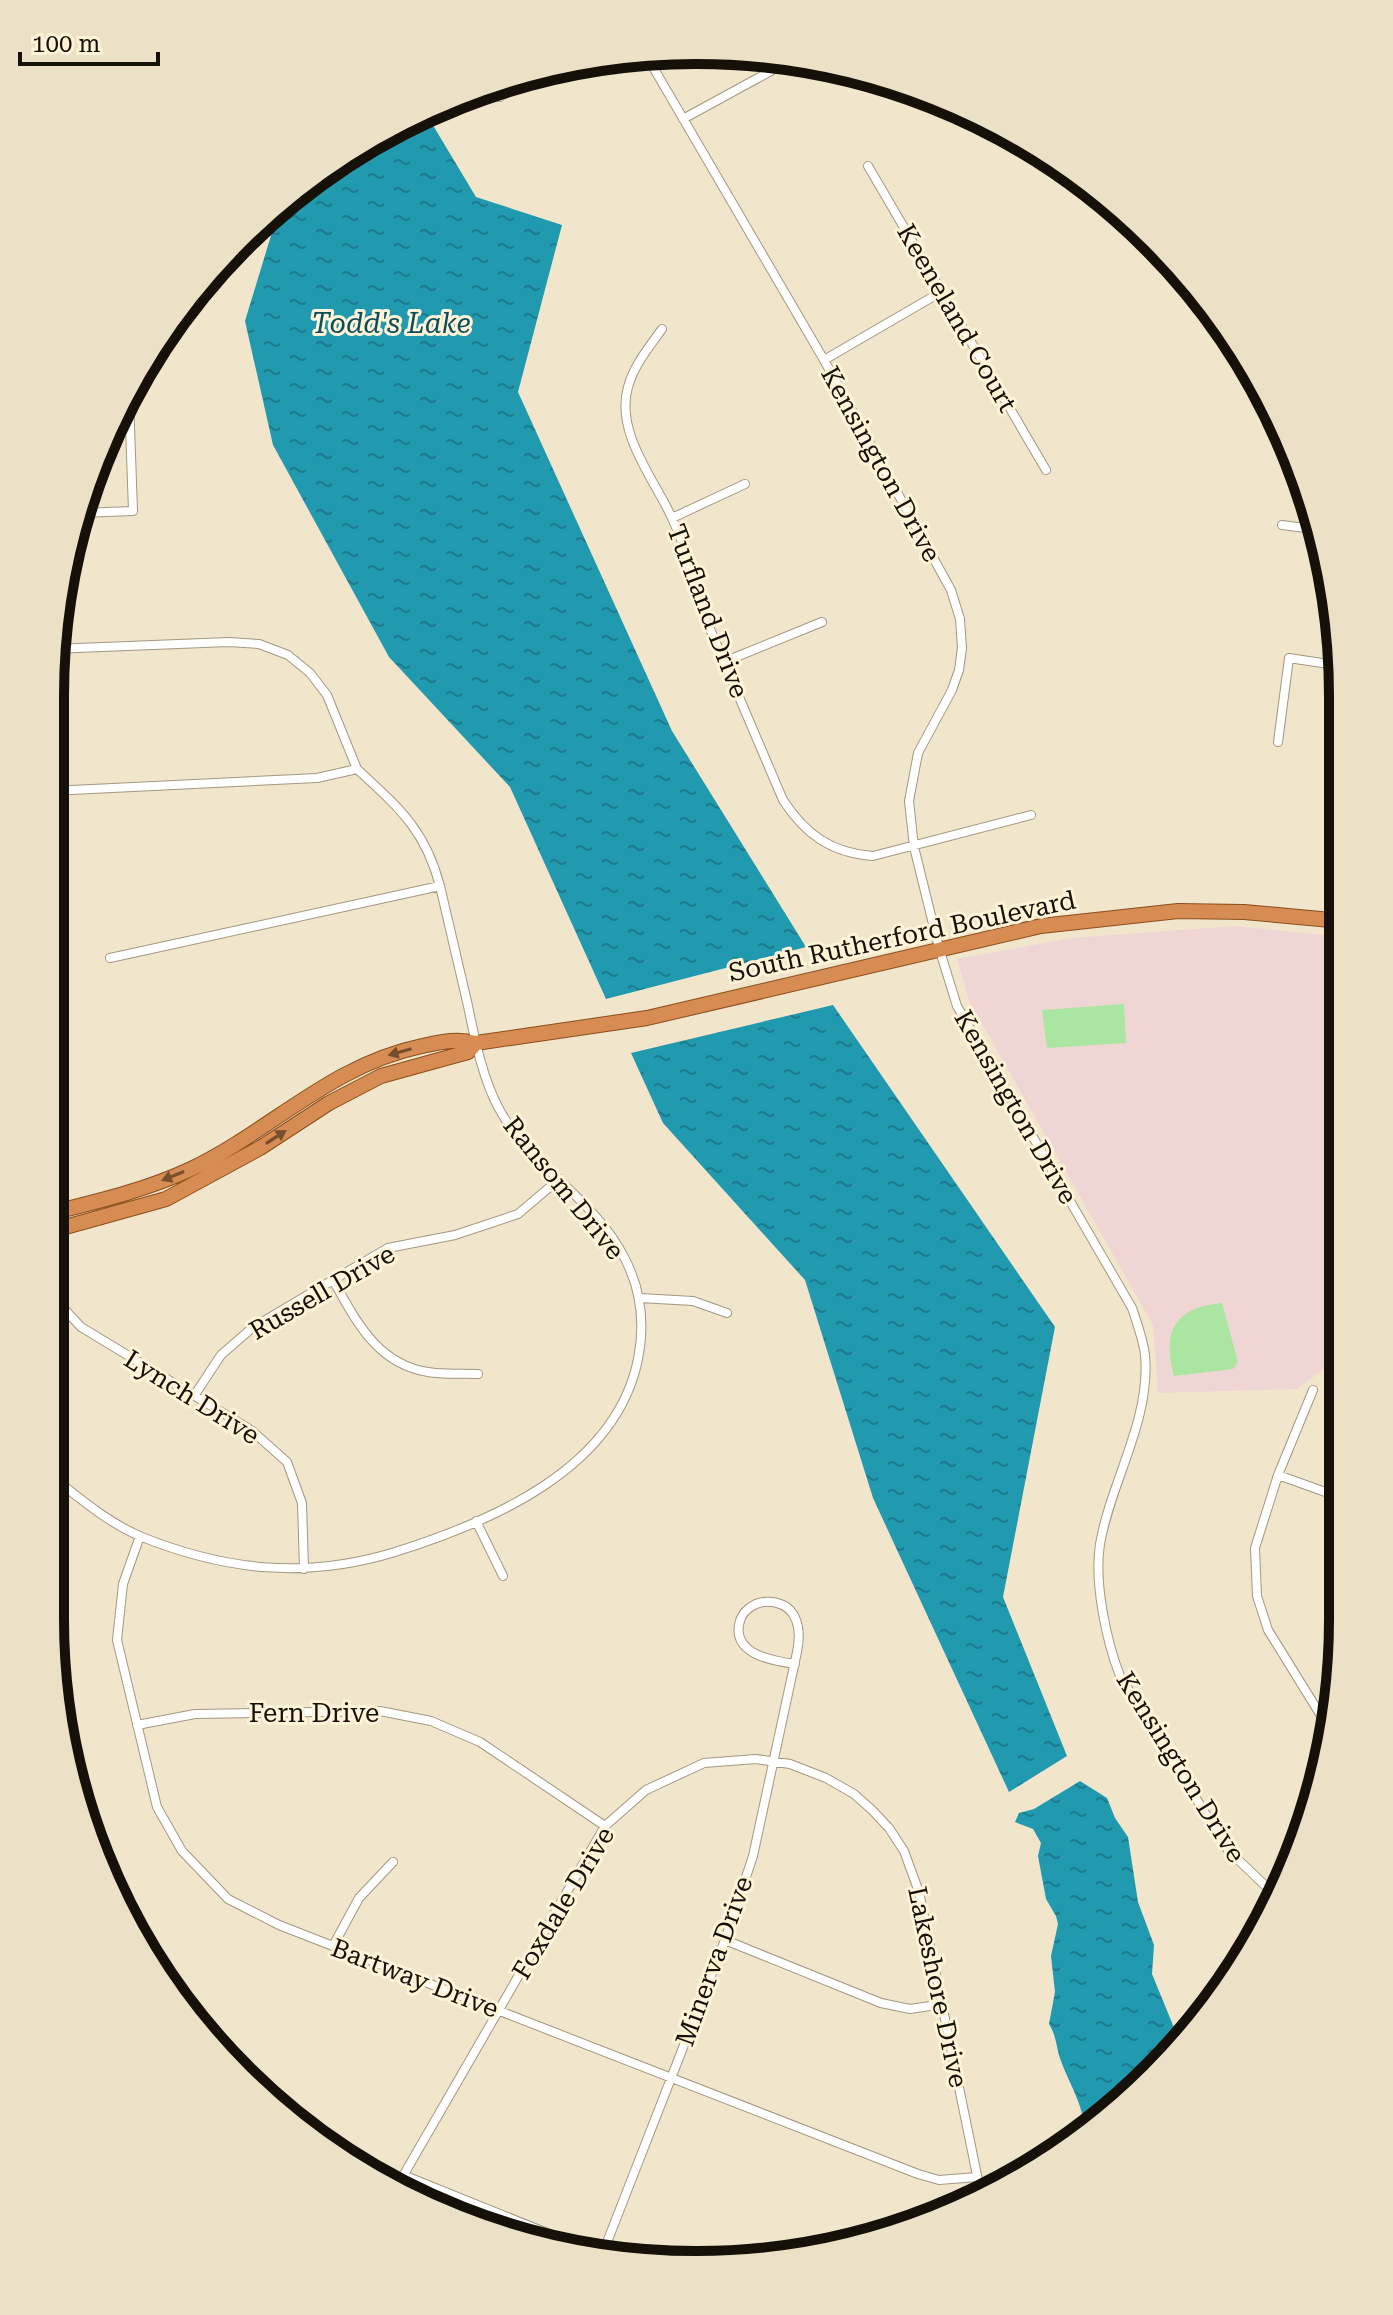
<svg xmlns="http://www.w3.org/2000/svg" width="1393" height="2315" viewBox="0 0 1393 2315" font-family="'Roboto Serif',serif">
<defs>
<pattern id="water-ripples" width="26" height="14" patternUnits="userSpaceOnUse" patternTransform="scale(2)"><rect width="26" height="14" fill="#2199ae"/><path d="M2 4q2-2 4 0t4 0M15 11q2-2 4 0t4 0" fill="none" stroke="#1c7b8c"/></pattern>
</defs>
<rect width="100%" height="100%" fill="#f1e6cb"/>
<!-- education -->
<path fill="#f0d5d5" d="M 1235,926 L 1342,937 L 1342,1356 L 1297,1389 L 1158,1393 L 1153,1325 L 969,1001 L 957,959 L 1071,938 Z"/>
<!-- green -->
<path fill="#abe5a2" d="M 1124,1004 L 1126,1043 L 1047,1048 L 1042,1010 Z
M 1222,1303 L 1238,1362 L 1233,1369 L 1174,1376 C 1162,1331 1174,1308 1222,1303 Z"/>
<!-- water -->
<path fill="url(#water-ripples)" d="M 425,112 L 476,197 L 562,225 L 518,392 L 672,731 L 806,947 L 606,999 L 510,787 L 389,657 L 273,445 L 245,321 L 280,206 L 338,159 Z
M 833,1005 L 1055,1327 L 1003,1597 L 1067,1756 L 1009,1792 L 873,1498 L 805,1280 L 663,1123 L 631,1053 Z
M 1080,1781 L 1107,1798 L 1115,1818 L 1128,1837 L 1138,1902 L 1154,1945 L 1152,1974 L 1175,2030 L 1180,2035 L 1090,2132 L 1084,2135 C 1086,2108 1070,2086 1061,2061 C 1056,2048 1057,2037 1049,2024 L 1055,1992 L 1051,1956 L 1058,1924 L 1056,1916 L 1046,1899 L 1038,1856 L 1041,1843 L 1033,1829 L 1015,1822 L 1019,1813 L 1034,1809 Z"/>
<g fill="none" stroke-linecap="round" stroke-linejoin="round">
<defs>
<path id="minor" d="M 646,55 L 824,360 L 951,590 L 960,619 L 962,648 L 959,670 L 952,690 L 918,753 L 909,801 L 914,847 L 939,948 L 957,1006 L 1132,1308 C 1137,1323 1143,1339 1145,1355 C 1151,1420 1111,1481 1100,1544 C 1094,1582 1106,1640 1120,1676 L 1228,1850 L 1275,1895
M 498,84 L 500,97
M 683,119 L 771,71
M 868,166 L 1046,470
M 662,329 C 649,347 634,365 628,387 C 615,432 654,479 672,518 C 683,541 690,563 693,589 L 783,800 C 805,834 831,853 873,856 L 1031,815
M 824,360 L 941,292
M 80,513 L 133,511 L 129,398
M 672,518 L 745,484
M 1282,525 L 1321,530
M 726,661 L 822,622
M 1278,742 L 1289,658 L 1342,666
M 51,791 L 317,778 L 357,769 L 327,695 L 310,673 L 288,655 L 259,644 L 229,642 L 52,649
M 110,958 L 440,886 C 425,829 399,808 357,769
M 333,1280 C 356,1321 377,1364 428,1372 C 444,1375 462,1373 478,1374
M 50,1294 L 81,1327 L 251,1430 L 287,1462 L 302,1503 L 304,1569
M 640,1298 L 693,1301 L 727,1313
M 1313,1390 L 1278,1475 L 1255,1548 L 1257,1596 L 1268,1630 L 1328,1727
M 194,1396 L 221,1355 L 252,1328 L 333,1280 L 388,1248 L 455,1235 L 518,1214 L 558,1180
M 50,1475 C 78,1497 108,1523 142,1537 C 227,1571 307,1579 395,1552 C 491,1522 616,1469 638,1359 C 645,1324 641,1289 624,1257 C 594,1198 529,1166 498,1107 C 482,1076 475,1040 468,1006 C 459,966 449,926 440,886
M 1278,1475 L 1342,1498
M 476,1521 L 503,1576
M 140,1536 L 123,1584 L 117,1640 L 157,1807 L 182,1851 L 228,1899 L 279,1925 L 918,2174 L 939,2180 L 977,2177
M 137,1725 L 195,1714 L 380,1711 L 431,1721 L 480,1742 L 605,1826
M 725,1940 L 881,2003 L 910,2009 L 943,2004
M 333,1946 L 359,1898 L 393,1862
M 403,2175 L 577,2245
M 399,2183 L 605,1826 L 646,1790 L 704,1763 L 756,1759 L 790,1764 L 826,1778 L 854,1794 L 872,1810 L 889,1828 L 904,1851 L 919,1892 L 980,2190
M 604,2250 L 725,1940 L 753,1856 L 797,1652 C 799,1642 800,1630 796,1620 C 789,1601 764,1596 748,1609 C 743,1613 740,1619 739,1625 C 734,1655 774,1661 795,1664"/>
<path id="trunk" d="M 51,1213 C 99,1201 146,1190 191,1169 C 272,1130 331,1065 422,1046 C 441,1042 457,1038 476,1043 L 647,1018 L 1041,926 L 1178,911 L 1244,912 L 1342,921
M 51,1231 L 166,1199 L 260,1148 L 329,1103 L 381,1076 L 468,1052 L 476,1043"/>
</defs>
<!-- minor casing -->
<use href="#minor" stroke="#a39880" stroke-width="10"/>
<!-- trunk casing -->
<use href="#trunk" stroke="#8b4e1c" stroke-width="16"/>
<!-- minor -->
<use href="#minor" stroke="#fff" stroke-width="8"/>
<!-- trunk -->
<use href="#trunk" stroke="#d68c52" stroke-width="14"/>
</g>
<!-- one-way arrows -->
<defs><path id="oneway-solid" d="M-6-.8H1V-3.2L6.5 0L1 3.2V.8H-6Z" transform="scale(2)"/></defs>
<g fill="#764e2d">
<use href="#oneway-solid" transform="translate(400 1052) rotate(164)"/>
<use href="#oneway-solid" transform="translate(276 1137) rotate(-33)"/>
<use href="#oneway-solid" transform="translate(173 1176) rotate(158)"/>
</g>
<g text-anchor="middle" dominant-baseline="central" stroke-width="6" stroke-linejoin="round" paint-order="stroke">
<!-- street labels -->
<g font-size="26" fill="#151108" stroke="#fff3d8">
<text transform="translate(957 318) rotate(60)">Keeneland Court</text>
<text transform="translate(881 464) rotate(61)">Kensington Drive</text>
<text transform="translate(708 611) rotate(69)">Turfland Drive</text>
<text transform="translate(902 936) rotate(-12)">South Rutherford Boulevard</text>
<text transform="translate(1016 1107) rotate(60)">Kensington Drive</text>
<text transform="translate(564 1188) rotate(51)">Ransom Drive</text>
<text transform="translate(322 1292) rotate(-30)">Russell Drive</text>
<text transform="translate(192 1397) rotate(32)">Lynch Drive</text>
<text x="314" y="1713">Fern Drive</text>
<text transform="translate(1181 1767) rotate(58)">Kensington Drive</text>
<text transform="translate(563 1903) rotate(-59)">Foxdale Drive</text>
<text transform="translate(714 1961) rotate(-70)">Minerva Drive</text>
<text transform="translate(415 1978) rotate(21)">Bartway Drive</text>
<text transform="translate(938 1987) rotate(78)">Lakeshore Drive</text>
</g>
<!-- water labels -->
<g font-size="28" font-style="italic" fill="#0b4d58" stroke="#fff3d8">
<text x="391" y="323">Todd's Lake</text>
</g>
</g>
<!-- crop -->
<path d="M0 0H1393V2315H0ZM696 64H697A632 632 0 0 1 1329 696V1619A632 632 0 0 1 697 2251H696A632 632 0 0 1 64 1619V696A632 632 0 0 1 696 64Z" fill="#ece1c7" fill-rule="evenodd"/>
<path fill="none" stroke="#151108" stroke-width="10" d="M696 64H697A632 632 0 0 1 1329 696V1619A632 632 0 0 1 697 2251H696A632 632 0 0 1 64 1619V696A632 632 0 0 1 696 64Z"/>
<!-- scale -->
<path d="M20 52v12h138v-12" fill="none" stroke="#151108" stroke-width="4"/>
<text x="32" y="52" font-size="24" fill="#151108" stroke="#fff3d8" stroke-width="6" paint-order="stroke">100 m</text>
</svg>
